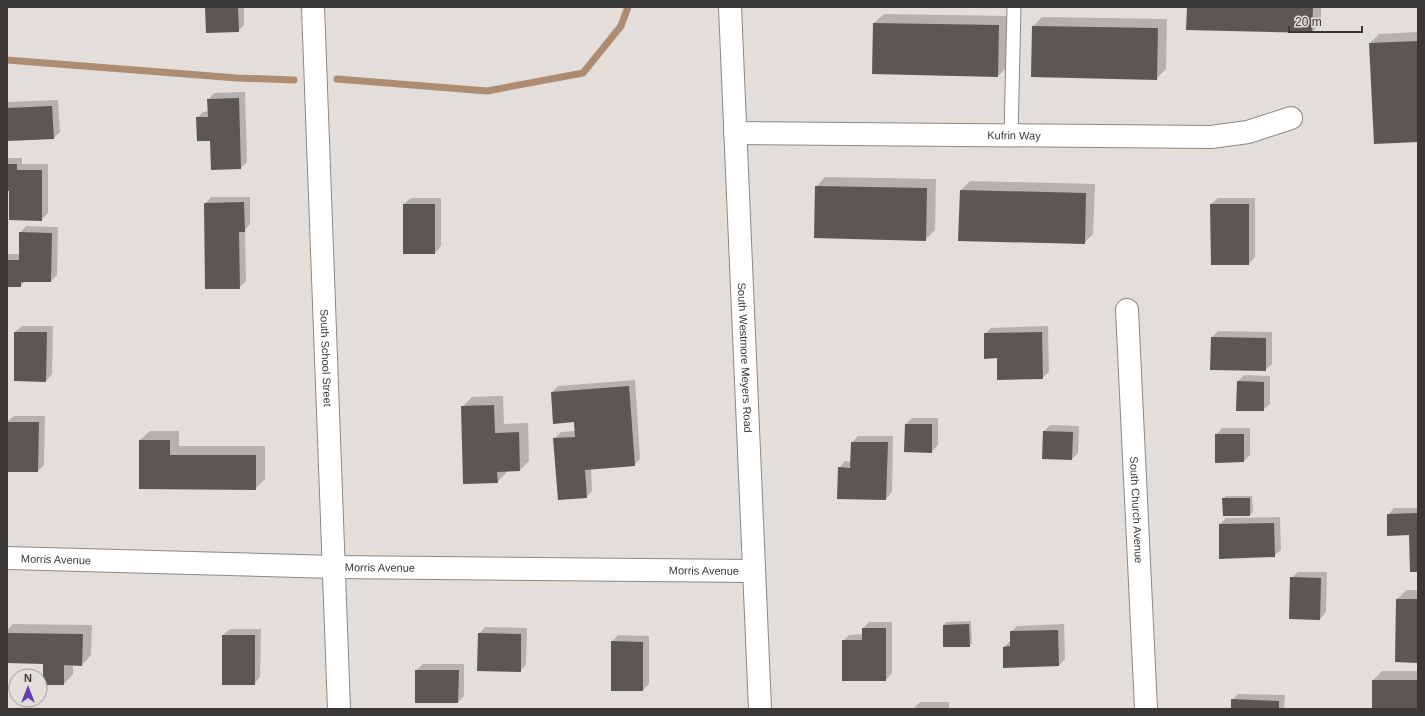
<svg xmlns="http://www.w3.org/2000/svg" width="1425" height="716" viewBox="0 0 1425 716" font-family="Helvetica,sans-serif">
<rect width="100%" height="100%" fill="#e3deda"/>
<!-- shadow -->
<path fill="#0003" d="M 206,7 L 244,7 L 244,25 L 238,31 Z
M 1188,7 L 1321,7 L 1321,23 L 1312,32 Z
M 884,14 L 1008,16 L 1007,67 L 998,76 L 874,23 Z
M 1042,17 L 1167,19 L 1166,69 L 1156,79 L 1032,76 L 1033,26 Z
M 1418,32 L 1418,141 L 1370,43 L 1379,34 Z
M 245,92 L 247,162 L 241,168 L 197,118 L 203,112 L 209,111 L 208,100 L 214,93 Z
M 58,100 L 60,132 L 54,138 L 7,140 L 7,102 Z
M 7,158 L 22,158 L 22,164 L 48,164 L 48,213 L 41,220 L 10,190 L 7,190 Z
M 825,177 L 936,179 L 935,230 L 925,240 L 816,187 Z
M 970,181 L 1095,184 L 1093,234 L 1084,243 L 961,190 Z
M 211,197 L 250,197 L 250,224 L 245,230 L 246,281 L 239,288 L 205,204 Z
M 411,198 L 441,198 L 441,246 L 435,253 L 404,204 Z
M 1218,198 L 1255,198 L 1255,257 L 1249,264 L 1211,204 Z
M 26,226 L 58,227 L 57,275 L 51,281 L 26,281 L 20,286 L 7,286 L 7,254 L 20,254 L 20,233 Z
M 22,326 L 53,326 L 52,374 L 46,381 L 15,332 Z
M 1048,326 L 1049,372 L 1042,378 L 998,357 L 985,334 L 991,328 Z
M 1218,331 L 1272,332 L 1272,364 L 1265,370 L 1212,337 Z
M 1244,375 L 1270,376 L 1270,404 L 1263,410 L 1238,381 Z
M 635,380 L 640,459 L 634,465 L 591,468 L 592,491 L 586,497 L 554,439 L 561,432 L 576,431 L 575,421 L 554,423 L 552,392 L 558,386 Z
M 503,396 L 504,424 L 528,423 L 529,461 L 520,470 L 506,470 L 506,473 L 497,482 L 462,407 L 472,397 Z
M 14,416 L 45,416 L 44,465 L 38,471 L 7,471 L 7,422 Z
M 912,418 L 938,418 L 938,445 L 931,452 L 906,424 Z
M 1050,425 L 1079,426 L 1078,453 L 1072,459 L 1044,431 Z
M 1222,428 L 1250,428 L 1250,455 L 1244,461 L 1216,435 Z
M 150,431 L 179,431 L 179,446 L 265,446 L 265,479 L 255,489 L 140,488 L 140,440 Z
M 858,436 L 893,436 L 892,492 L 886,499 L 839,468 L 845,461 L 852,462 L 852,442 Z
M 1226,496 L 1252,496 L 1253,512 L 1250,515 L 1224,515 L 1223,499 Z
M 1394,508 L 1418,508 L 1418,571 L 1410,534 L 1388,515 Z
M 1280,517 L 1281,550 L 1274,556 L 1220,524 L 1226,518 Z
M 1298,572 L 1327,572 L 1326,612 L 1320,619 L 1291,578 Z
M 1407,590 L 1418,590 L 1418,662 L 1396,661 L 1397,599 Z
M 971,621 L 972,643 L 969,646 L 944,646 L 944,625 L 946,622 Z
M 869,622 L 892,622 L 892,673 L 886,680 L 843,641 L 849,635 L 863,634 L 863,628 Z
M 13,624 L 92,625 L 91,655 L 82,665 L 73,664 L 73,674 L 64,684 L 44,663 L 7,662 L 7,630 Z
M 1064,624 L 1065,659 L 1059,665 L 1004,647 L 1010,641 L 1011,632 L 1017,626 Z
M 485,627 L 527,628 L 526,665 L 520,671 L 479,634 Z
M 230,629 L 261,629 L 260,677 L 254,684 L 223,635 Z
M 618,635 L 649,636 L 649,684 L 643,690 L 612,642 Z
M 423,664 L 464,664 L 464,696 L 458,702 L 416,670 Z
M 1382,671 L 1418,671 L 1418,709 L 1373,709 L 1373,680 Z
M 1238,694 L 1285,695 L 1284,709 L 1232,709 L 1232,700 Z
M 920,702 L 949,702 L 949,709 L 913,709 Z"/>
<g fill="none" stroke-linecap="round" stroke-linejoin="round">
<!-- stream -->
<path stroke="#ae8c72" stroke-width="7" d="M 7,60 L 237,78 L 294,80
M 337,79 L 487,91 L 583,73 L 621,26 L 628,7"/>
</g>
<!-- building -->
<path fill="#5c5754" d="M 205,7 L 238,7 L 239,32 L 206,33 Z
M 1187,7 L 1313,7 L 1312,33 L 1186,30 Z
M 873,23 L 999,25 L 998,77 L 872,74 Z
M 1032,26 L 1158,28 L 1157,80 L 1031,77 Z
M 1418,41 L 1418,142 L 1374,144 L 1369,43 Z
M 239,98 L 241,169 L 211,170 L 210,141 L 197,141 L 196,117 L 208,117 L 207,99 Z
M 52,106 L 54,139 L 7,141 L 7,108 Z
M 7,164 L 17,164 L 17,170 L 42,170 L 42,221 L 9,220 L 9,191 L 7,191 Z
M 815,186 L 927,188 L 926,241 L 814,238 Z
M 960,190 L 1086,193 L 1085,244 L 958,241 Z
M 244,202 L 245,232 L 239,232 L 240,289 L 205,289 L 204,203 Z
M 403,204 L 435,204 L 435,254 L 403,254 Z
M 1210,204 L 1249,204 L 1249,265 L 1211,265 Z
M 19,232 L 52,233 L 51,282 L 21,282 L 21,287 L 7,287 L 7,260 L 19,260 Z
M 14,332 L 47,332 L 46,382 L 14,381 Z
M 1042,332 L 1043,379 L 997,380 L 997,358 L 984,359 L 984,333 Z
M 1211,337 L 1266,338 L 1266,371 L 1210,370 Z
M 1237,381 L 1264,382 L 1264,411 L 1236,411 Z
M 629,386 L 635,466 L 585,470 L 587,498 L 558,500 L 553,438 L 575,437 L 574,422 L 553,424 L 551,392 Z
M 494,405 L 495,433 L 519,432 L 520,471 L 497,472 L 498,483 L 463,484 L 461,406 Z
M 7,422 L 39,422 L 38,472 L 7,472 Z
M 905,424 L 932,424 L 932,453 L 904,452 Z
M 1043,431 L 1073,432 L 1072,460 L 1042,459 Z
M 1215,434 L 1244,434 L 1244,462 L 1215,463 Z
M 139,440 L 170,440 L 170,455 L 256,455 L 256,490 L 139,489 Z
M 851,442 L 888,442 L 886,500 L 837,499 L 838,467 L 850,468 Z
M 1222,498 L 1250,498 L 1250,516 L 1223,516 Z
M 1418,513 L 1418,572 L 1410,572 L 1409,535 L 1387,536 L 1387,514 Z
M 1274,523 L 1275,557 L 1219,559 L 1219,524 Z
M 1290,577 L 1321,578 L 1320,620 L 1289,619 Z
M 1396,599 L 1418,599 L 1418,663 L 1395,662 Z
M 969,624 L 970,647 L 943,647 L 943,625 Z
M 862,628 L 886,628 L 886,681 L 842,681 L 842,640 L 862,640 Z
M 1058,630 L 1059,666 L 1003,668 L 1003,647 L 1010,646 L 1010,631 Z
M 7,633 L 83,634 L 82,666 L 64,665 L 64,685 L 43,685 L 43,664 L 7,663 Z
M 478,633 L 521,634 L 521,672 L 477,671 Z
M 222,635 L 255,635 L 255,685 L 222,685 Z
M 611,641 L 643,642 L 643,691 L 611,691 Z
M 415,670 L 459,670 L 458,703 L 415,703 Z
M 1372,680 L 1418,680 L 1418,709 L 1372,709 Z
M 1231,699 L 1279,701 L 1279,709 L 1231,709 Z"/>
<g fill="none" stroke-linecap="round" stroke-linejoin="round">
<defs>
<path id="lane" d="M 1011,135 L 1014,7"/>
<g id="street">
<path id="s1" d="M 313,7 L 339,709"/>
<path id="s2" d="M 735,133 L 1211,137 L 1248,132 L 1291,118"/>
<path id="s3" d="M 1127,310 L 1146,709"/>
<path id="s4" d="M 7,558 L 334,567 L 753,571"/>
</g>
<g id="secondary">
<path id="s5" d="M 730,7 L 760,709"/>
</g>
</defs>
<!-- lane casing -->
<use href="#lane" stroke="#8d8885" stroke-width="15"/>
<!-- street casing -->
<use href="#street" stroke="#8d8885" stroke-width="24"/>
<!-- secondary casing -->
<use href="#secondary" stroke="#8d8885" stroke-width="24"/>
<!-- lane -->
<use href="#lane" stroke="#fff" stroke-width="13"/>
<!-- street -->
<use href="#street" stroke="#fff" stroke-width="22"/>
<!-- secondary -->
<use href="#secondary" stroke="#fff" stroke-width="22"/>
</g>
<g text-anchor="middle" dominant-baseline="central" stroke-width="4" stroke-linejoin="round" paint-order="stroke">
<!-- street labels -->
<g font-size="11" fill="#3a3836" stroke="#e3deda">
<text stroke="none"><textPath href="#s2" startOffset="279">Kufrin Way</textPath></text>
<text stroke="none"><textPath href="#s1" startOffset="351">South School Street</textPath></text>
<text stroke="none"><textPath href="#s5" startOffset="351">South Westmore Meyers Road</textPath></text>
<text stroke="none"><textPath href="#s3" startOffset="200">South Church Avenue</textPath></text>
<text stroke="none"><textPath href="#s4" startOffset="49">Morris Avenue</textPath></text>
<text stroke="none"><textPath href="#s4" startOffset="373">Morris Avenue</textPath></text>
<text stroke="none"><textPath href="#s4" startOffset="697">Morris Avenue</textPath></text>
</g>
</g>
<!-- border -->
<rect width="1425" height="716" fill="none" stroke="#3a3836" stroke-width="16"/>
<!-- north arrow -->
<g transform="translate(28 688)"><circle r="19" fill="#e3deda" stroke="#9f9c98"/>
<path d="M0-3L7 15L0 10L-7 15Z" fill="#663db5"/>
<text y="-6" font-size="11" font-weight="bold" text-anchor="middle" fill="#3a3836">N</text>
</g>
<!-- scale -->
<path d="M1289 26v6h73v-6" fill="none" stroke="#3a3836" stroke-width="2"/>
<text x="1295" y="26" font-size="12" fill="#3a3836" stroke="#e3deda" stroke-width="3" paint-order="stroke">20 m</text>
</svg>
